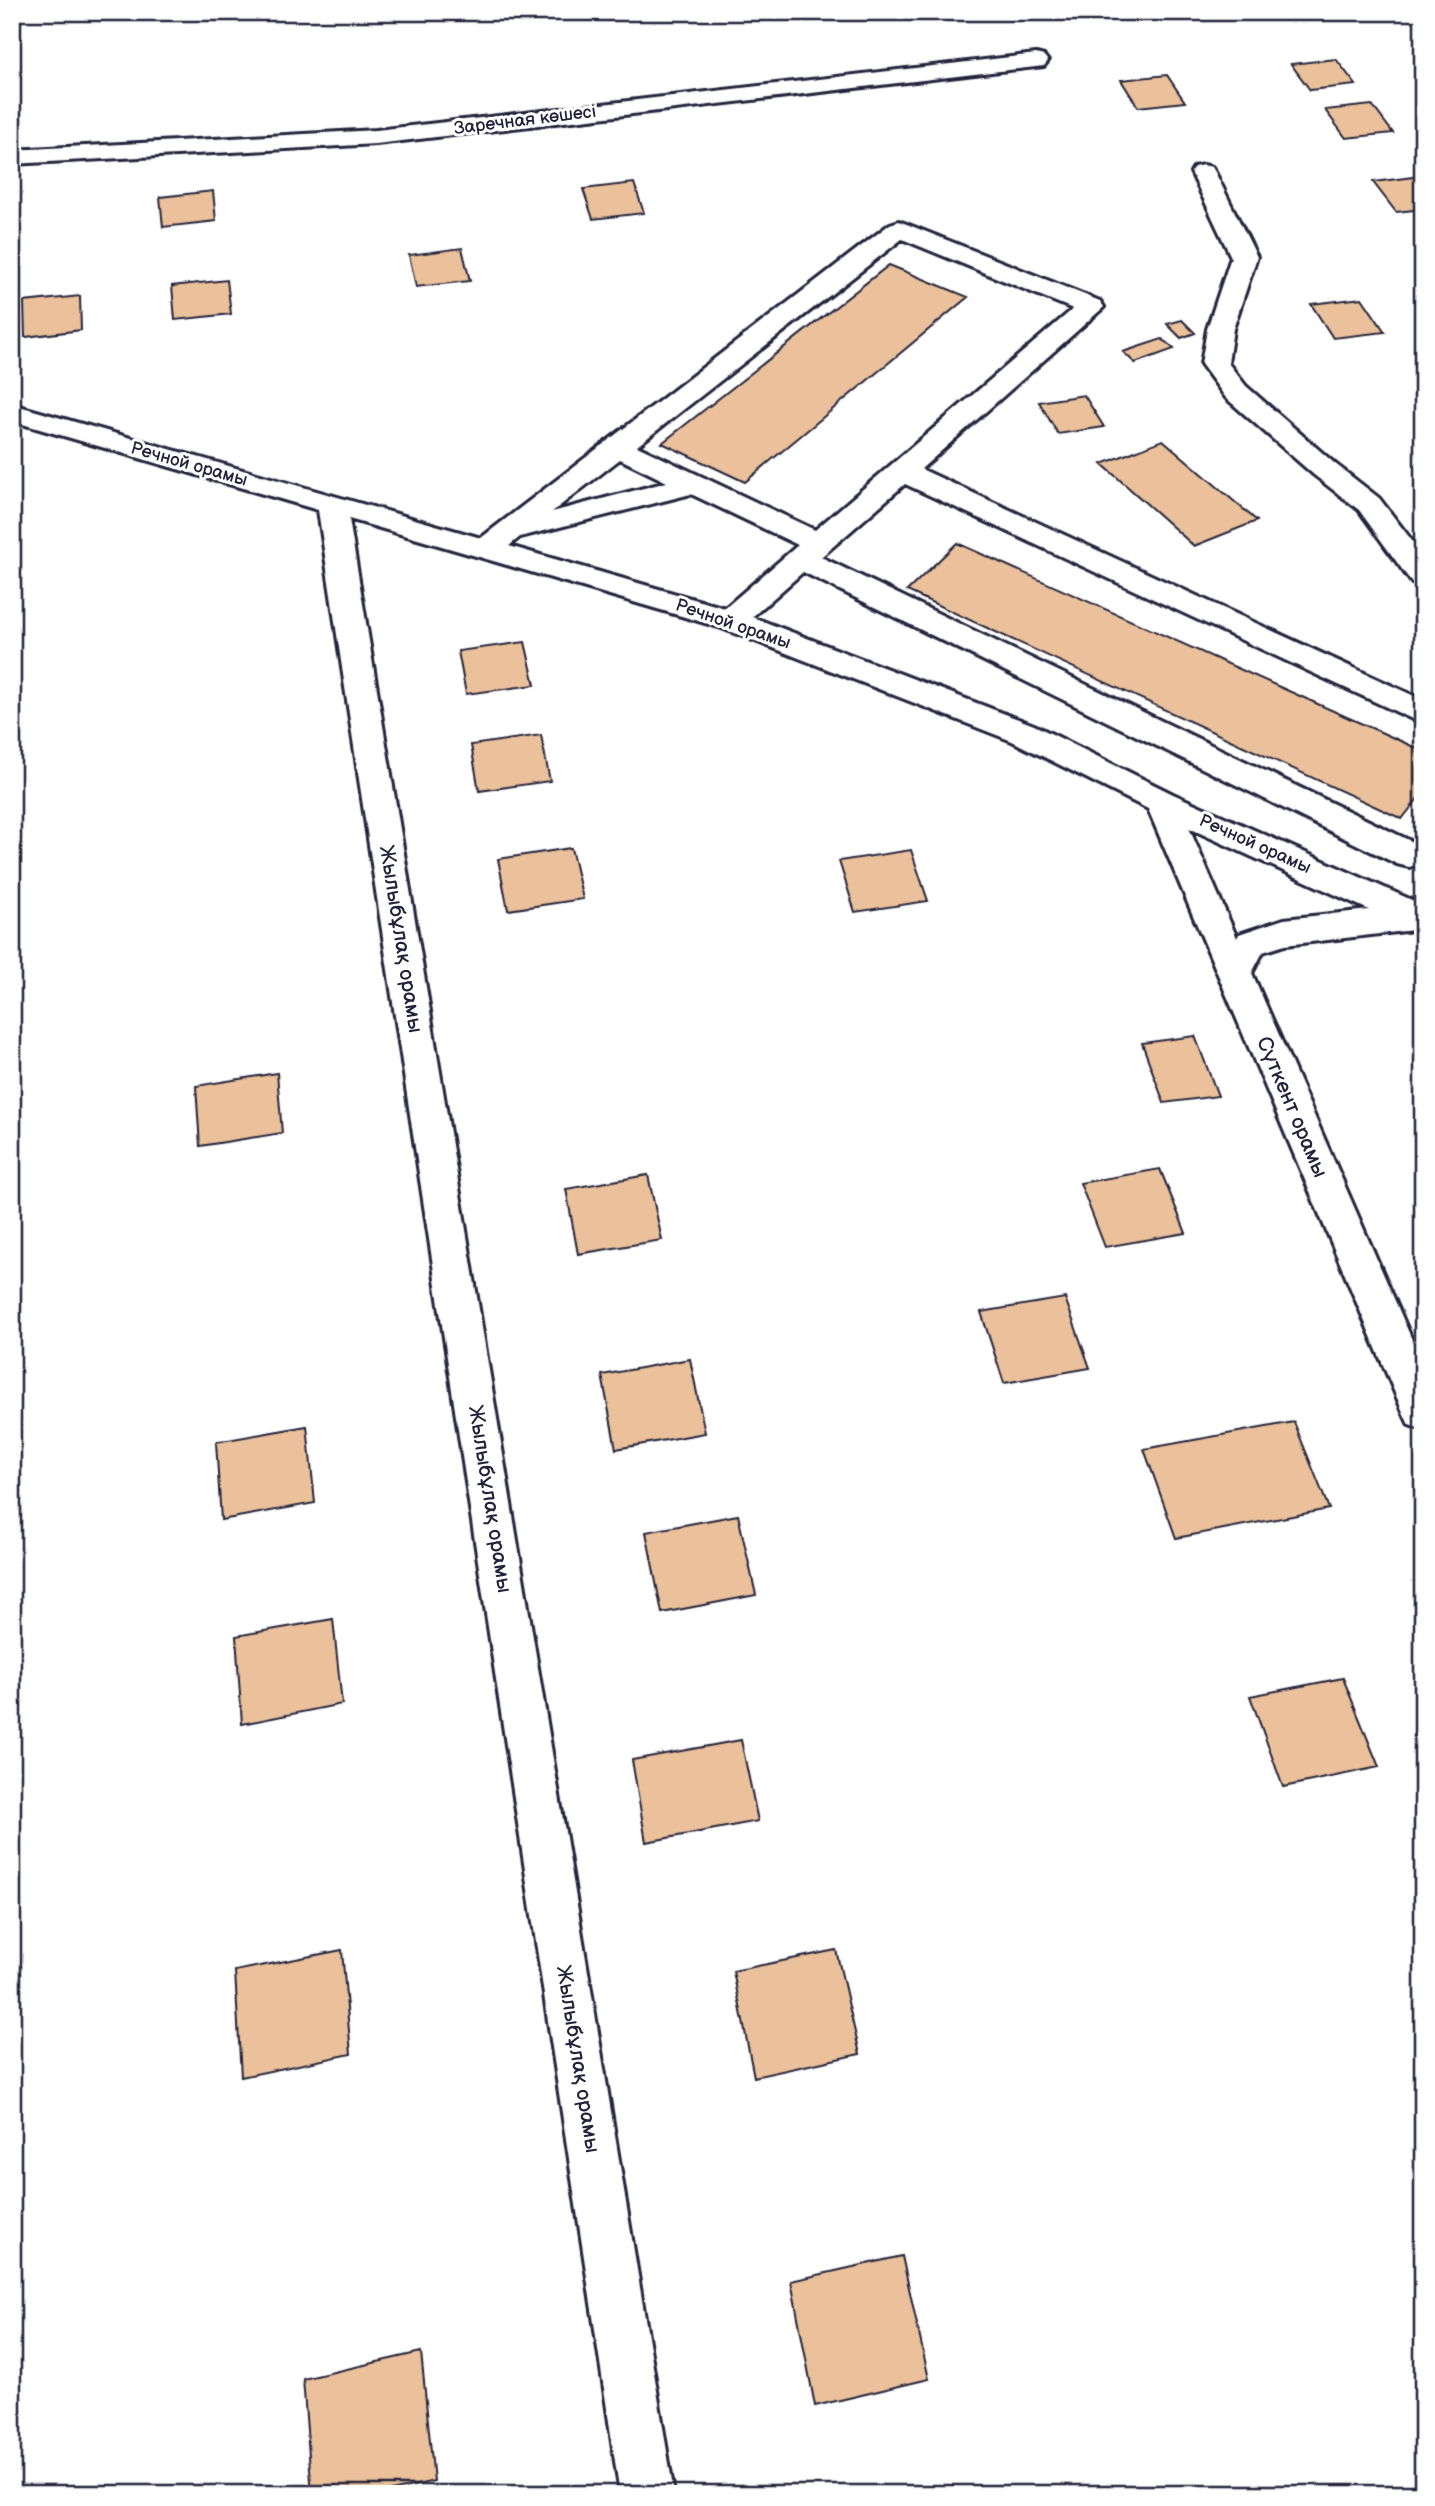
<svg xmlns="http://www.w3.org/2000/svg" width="1435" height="2506" viewBox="0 0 1435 2506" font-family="'Balsamiq Sans',sans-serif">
<rect width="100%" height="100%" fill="#fff"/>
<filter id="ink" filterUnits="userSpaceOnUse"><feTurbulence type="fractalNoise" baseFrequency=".0143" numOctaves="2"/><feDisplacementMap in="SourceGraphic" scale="14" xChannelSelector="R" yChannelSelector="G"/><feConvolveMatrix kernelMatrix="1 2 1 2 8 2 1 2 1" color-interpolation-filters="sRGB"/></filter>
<g filter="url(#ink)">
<!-- building -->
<path fill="#eac19a" stroke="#22223b" stroke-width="2" d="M 1336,59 L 1356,85 L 1310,90 L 1291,64 Z
M 1167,75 L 1185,102 L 1138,107 L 1121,80 Z
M 1372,105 L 1393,133 L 1346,138 L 1325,110 Z
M 1422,176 L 1423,209 L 1396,212 L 1373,182 Z
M 634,183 L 644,213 L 593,219 L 583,189 Z
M 213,191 L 216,221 L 163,227 L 160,197 Z
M 462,248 L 470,281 L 416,287 L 409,255 Z
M 889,265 L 968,297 L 745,482 L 662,443 Z
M 227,280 L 231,314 L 175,320 L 172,286 Z
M 80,296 L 81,330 L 25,337 L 24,302 Z
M 1362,298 L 1385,332 L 1333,338 L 1311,304 Z
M 1182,320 L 1195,333 L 1181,338 L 1167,324 Z
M 1162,339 L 1174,349 L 1135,363 L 1123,352 Z
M 1084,395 L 1104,427 L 1058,434 L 1039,402 Z
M 1163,440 L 1257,521 L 1194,546 L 1102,464 Z
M 957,543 L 1423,751 L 1423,792 L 1402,819 L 907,591 Z
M 525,642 L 535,685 L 466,694 L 458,651 Z
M 541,735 L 550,781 L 479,791 L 471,745 Z
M 571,848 L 583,899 L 508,910 L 498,859 Z
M 911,850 L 928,901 L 855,912 L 839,861 Z
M 1195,1036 L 1218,1096 L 1164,1103 L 1142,1043 Z
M 277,1073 L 282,1133 L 200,1146 L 196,1086 Z
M 1160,1169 L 1186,1233 L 1105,1247 L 1080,1183 Z
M 648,1175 L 662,1240 L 578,1254 L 566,1189 Z
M 1065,1298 L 1090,1368 L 1004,1383 L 981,1312 Z
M 690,1359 L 705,1433 L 616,1449 L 602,1375 Z
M 1294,1422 L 1329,1509 L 1176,1538 L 1144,1449 Z
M 307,1426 L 315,1503 L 221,1520 L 216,1442 Z
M 738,1515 L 756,1595 L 662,1613 L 646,1532 Z
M 333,1619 L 342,1704 L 242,1724 L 236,1636 Z
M 1343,1678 L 1379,1767 L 1283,1787 L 1250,1696 Z
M 741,1740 L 758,1821 L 646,1842 L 632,1760 Z
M 342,1950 L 351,2054 L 241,2077 L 235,1971 Z
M 836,1950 L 860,2054 L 754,2077 L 733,1971 Z
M 902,2256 L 929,2379 L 815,2406 L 791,2281 Z
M 421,2352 L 434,2481 L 379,2494 L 312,2494 L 303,2379 Z"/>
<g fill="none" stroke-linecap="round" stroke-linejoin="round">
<defs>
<path id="minor" d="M 1036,54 L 1044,56 L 1048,61 L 1044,66 L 376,144 L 12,164 L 12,150 L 376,130 Z
M 1203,165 L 1212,167 L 1215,172 L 1257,257 L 1233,329 L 1228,363 L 1246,386 L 1334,463 L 1379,498 L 1423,555 L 1423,586 L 1412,583 L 1359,510 L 1314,475 L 1226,398 L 1201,364 L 1207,329 L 1231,257 L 1191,172 L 1194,167 Z
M 899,221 L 1100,301 L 1104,307 L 921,469 L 1423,700 L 1423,724 L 905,484 L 821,557 L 1421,846 L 1421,864 L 1409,867 L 1397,864 L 803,572 L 752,617 L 1034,725 L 1173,794 L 1423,905 L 1423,933 L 1414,930 L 1285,945 L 1263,952 L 1252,973 L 1423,1365 L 1423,1430 L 1409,1425 L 1403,1412 L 1148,809 L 1012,741 L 719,627 L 349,519 L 674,2494 L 620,2494 L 318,510 L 12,421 L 12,404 L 481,538 L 890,224 ZM 902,239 L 1073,309 L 815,530 L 637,446 ZM 620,459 L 667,482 L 552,512 ZM 691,494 L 798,545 L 725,608 L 509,546 L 520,537 ZM 1189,828 L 1369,910 L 1284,919 L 1239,934 L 1237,938 Z"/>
</defs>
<!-- minor casing -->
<use href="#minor" stroke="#22223b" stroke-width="6"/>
<!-- minor -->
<use href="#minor" fill="#fff" fill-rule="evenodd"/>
</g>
</g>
<g text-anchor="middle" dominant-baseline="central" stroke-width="6" stroke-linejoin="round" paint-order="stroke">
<!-- far-street labels -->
<g font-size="18" fill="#22223b" stroke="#fff">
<text transform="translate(525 120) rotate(-7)">Заречная көшесі</text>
<text transform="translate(189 464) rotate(16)">Речной орамы</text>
<text transform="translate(733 624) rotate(19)">Речной орамы</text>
<text transform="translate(1255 844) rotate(24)">Речной орамы</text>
</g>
<!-- street labels -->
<g font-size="21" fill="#22223b" stroke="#fff">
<text transform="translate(401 939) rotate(81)">Жылыбұлақ орамы</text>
<text transform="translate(1292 1107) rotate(67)">Сүткент орамы</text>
<text transform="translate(490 1499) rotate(81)">Жылыбұлақ орамы</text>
<text transform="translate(578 2059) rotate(81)">Жылыбұлақ орамы</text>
</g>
</g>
<!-- margin -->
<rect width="1435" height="2506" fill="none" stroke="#fff" stroke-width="42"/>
<rect x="21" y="21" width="1393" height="2464" fill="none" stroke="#22223b" stroke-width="2.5" filter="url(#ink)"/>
</svg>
